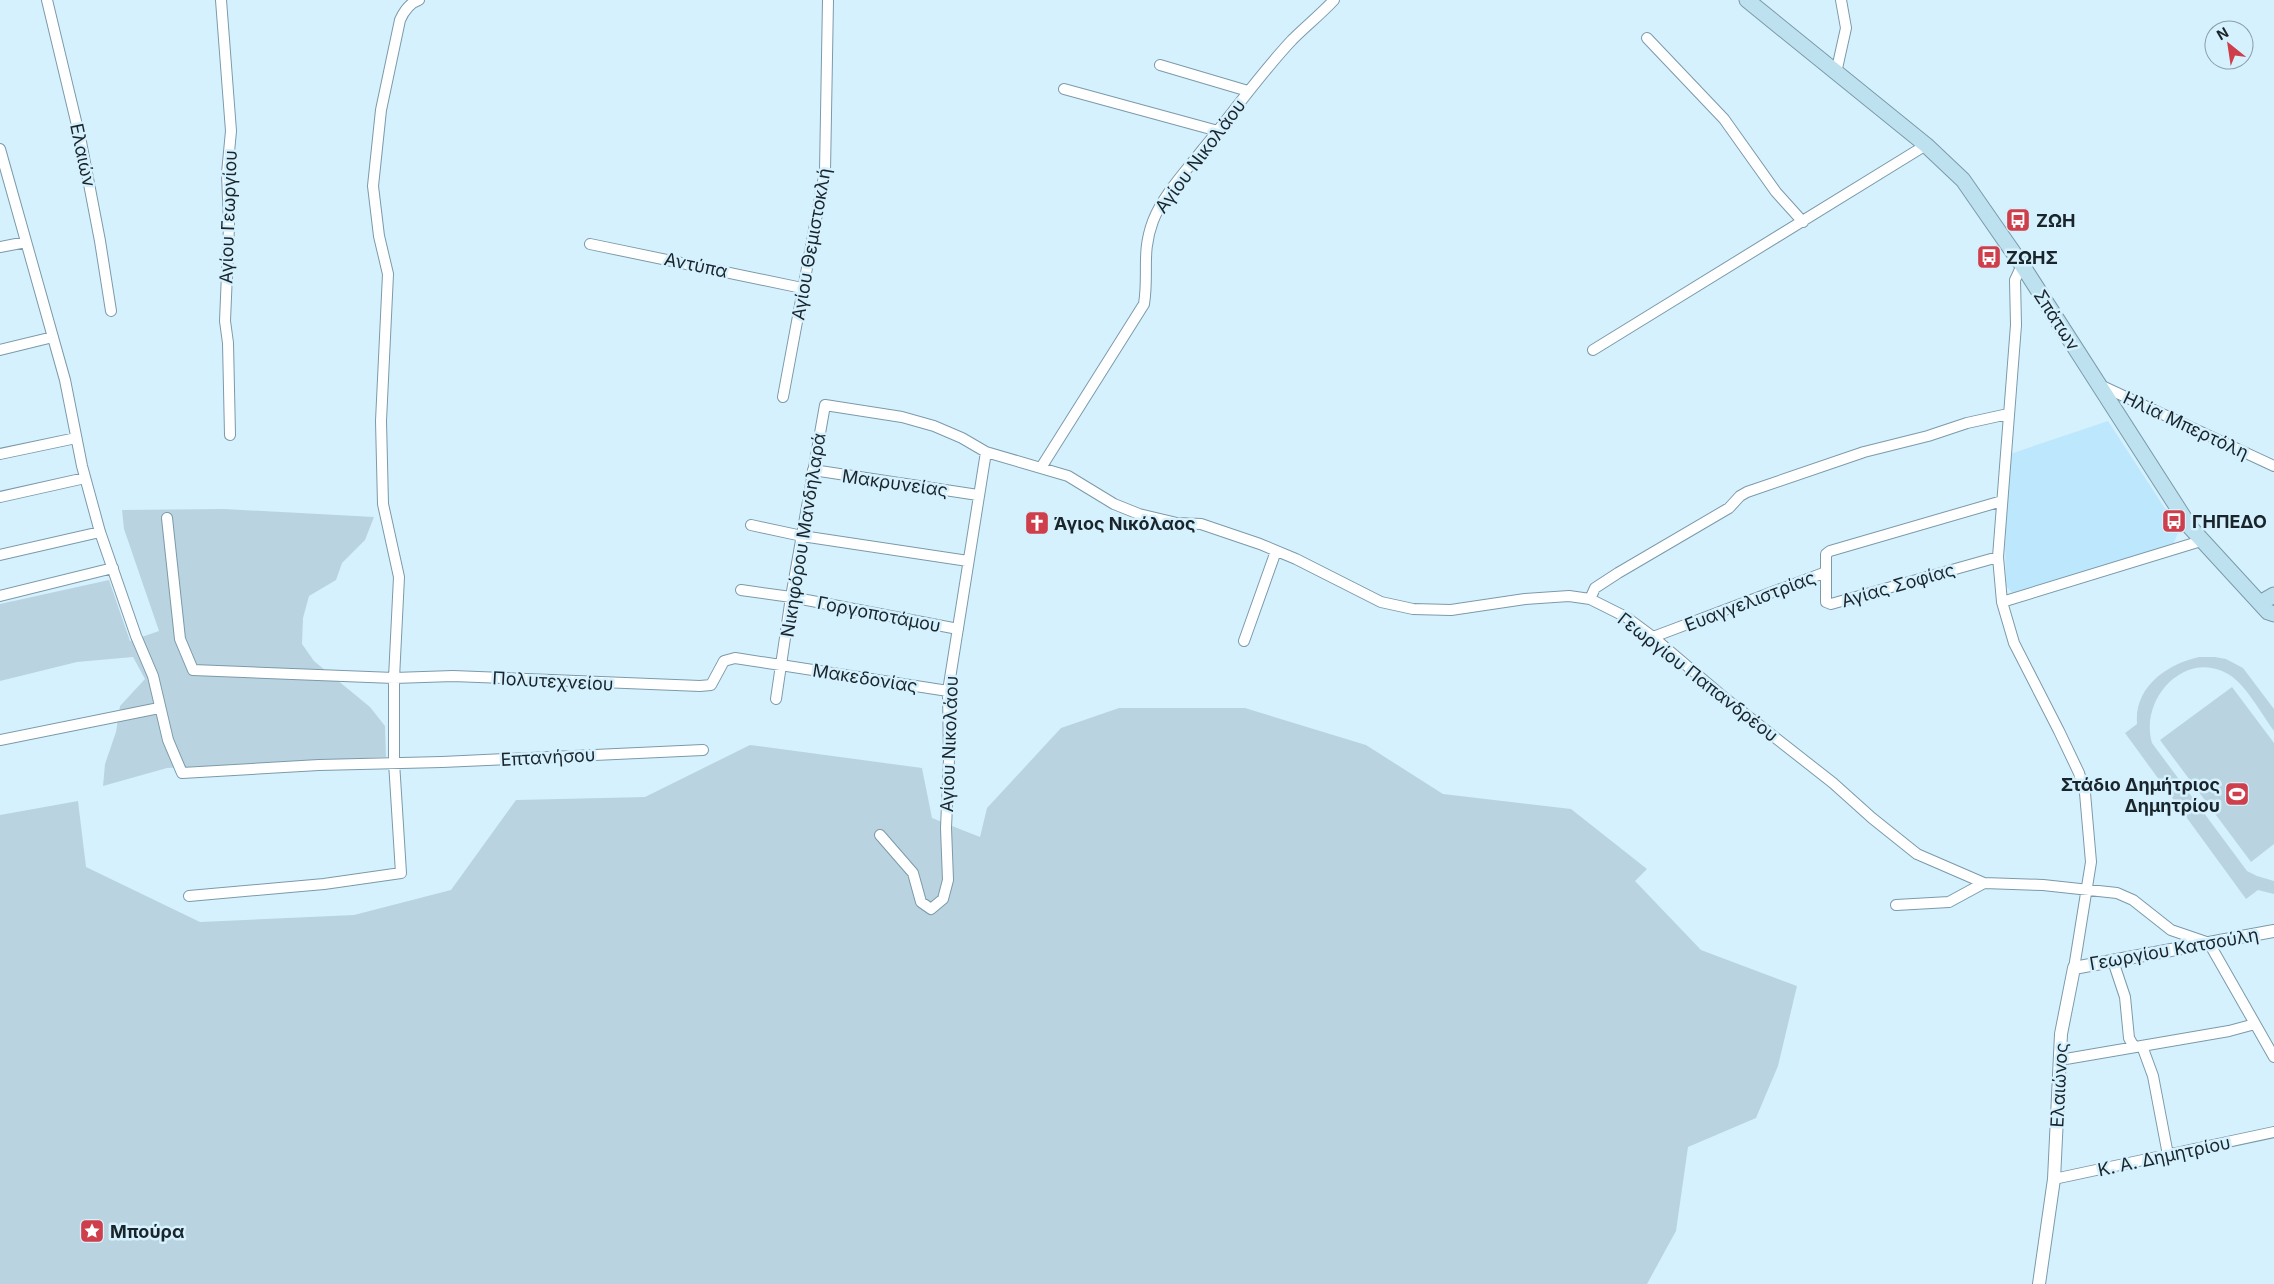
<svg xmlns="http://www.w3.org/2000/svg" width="2274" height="1284" viewBox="0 0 2274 1284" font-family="Inter,sans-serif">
<rect width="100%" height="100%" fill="#d6f1fe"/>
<!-- built -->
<path fill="#bde7fc" d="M 2108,421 L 2179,530 L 2173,545 L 2012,593 L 2006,586 L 2005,545 L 2010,454 Z"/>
<!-- green -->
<path fill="#bad3e0" d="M 224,509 L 374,517 L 365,540 L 342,563 L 336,580 L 309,596 L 303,618 L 302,644 L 314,661 L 370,707 L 385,726 L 386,757 L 167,768 L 103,786 L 105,764 L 116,732 L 120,706 L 145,679 L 133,657 L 77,662 L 0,681 L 0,604 L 109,580 L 130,641 L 159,631 L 124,529 L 122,510 Z
M 2199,657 L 2215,657 L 2226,659 L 2243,668 L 2274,709 L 2274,731 C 2262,715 2245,683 2228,674 C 2186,649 2139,698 2152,743 L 2247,871 L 2257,876 L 2274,881 L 2274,894 L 2258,890 L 2246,899 L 2125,733 L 2137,724 C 2134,687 2167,664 2199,657 Z
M 2232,687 L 2274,743 L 2274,844 L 2251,862 L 2160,740 Z
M 1119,708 L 1245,708 L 1366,745 L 1443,794 L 1571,809 L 1647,869 L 1635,881 L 1701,950 L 1797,986 L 1778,1066 L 1756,1118 L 1688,1147 L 1676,1231 L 1647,1284 L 0,1284 L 0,815 L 78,801 L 86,867 L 200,922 L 354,915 L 451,890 L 516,800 L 645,797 L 750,745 L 922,768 L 932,818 L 980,837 L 987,808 L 1061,728 Z"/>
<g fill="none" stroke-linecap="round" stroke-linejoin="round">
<defs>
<path id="minor" d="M 47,0 L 81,142 L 100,241 L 111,311
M 221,0 L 231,131 L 227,173 L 229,226 L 225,321 L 228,343 L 230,435
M 1647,38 L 1724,119 L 1776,192 L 1803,222
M 1160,65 L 1248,91
M 1836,73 L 1846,28 L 1841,0
M 1064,89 L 1218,131
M 0,149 L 65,380 L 82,466 L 100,532 L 136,636 L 153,676 L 168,740 L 182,773 L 319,765 L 442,762 L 703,750
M 590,244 L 802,288
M 0,247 L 26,242
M 2022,265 L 2015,280 L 2016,325 L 1998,557 L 2002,602 L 2014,643 L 2059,731 L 2079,773 L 2085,793 L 2091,862 L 2074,968
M 0,350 L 53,337
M 1593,350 L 1926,145
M 2100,385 L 2274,466
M 783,397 L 825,171 L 828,0
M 0,454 L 76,438
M 1042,466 L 1144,304 C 1149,273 1141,253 1153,221 C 1163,195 1186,171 1203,149 C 1233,113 1260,74 1292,40 C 1306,26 1321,14 1334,0
M 813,470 L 978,495
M 0,497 L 85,478
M 167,518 L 180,639 L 193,670 L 394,678 L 453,676 L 700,686 L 711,685 L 724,661 L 735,658 L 948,691
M 751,525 L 802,536 L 968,561
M 0,555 L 100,532
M 1826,572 L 1826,602 L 1831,604 L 1998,557
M 741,590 L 791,597 L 958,629
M 0,596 L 113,568
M 1590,599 L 1595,588 L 1618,573 L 1729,508 L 1740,496 L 1747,492 L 1864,452 L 1928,436 L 1967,423 L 2008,414
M 2002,602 L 2201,541
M 1653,637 L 1826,572 L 1826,554 L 1830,551 L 2002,501
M 1244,641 L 1276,551
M 776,699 L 791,597 L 825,405 L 902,417 L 934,426 L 962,438 L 986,452 L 1068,476 L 1114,504 L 1139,514 L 1177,523 L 1201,524 L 1260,544 L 1296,559 L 1381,602 L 1413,609 L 1451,610 L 1525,599 L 1569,596 L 1590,599 L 1626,617 L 1653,637 L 1726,699 L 1833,783 L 1872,818 L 1917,854 L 1984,883 L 2043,885 L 2117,893 L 2133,900 L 2171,930 L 2209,943 L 2274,1057
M 0,740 L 159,708
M 880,835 L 913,873 L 921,902 L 931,909 L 943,899 L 948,880 L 946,828 L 949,759 L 948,691 L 986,452
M 189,896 L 324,884 L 401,873 L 394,762 L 394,678 L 399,577 L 383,504 L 381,421 L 388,274 L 379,236 L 373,186 L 381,110 L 400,20 C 404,11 409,3 419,0
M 1896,905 L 1949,902 L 1984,883
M 2113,961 L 2125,997 L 2129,1038 L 2134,1047
M 2142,1046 L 2153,1076 L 2168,1155
M 2060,1060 L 2229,1031 L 2255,1024
M 2054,1179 L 2274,1132"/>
<path id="tertiary" d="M 2039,1284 L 2054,1179 L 2061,1034 L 2074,968 L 2274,931"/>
<path id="secondary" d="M 1747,0 L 1926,145 L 1963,180 L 2022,265 L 2190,527 L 2268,612 L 2274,614
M 2260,603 L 2274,595"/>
</defs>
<!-- minor casing -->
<use href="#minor" stroke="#7b9aaa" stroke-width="12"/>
<!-- tertiary casing -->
<use href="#tertiary" stroke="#7b9aaa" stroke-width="14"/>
<!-- secondary casing -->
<use href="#secondary" stroke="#7b9aaa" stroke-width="17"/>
<!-- minor -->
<use href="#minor" stroke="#fff" stroke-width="10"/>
<!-- tertiary -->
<use href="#tertiary" stroke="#fff" stroke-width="12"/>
<!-- secondary -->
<use href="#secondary" stroke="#bde1ef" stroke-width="15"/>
</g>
<!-- icons -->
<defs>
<symbol id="bus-square" viewBox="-11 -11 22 22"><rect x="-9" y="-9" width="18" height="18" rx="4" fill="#ce3e4b" stroke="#d6f1fe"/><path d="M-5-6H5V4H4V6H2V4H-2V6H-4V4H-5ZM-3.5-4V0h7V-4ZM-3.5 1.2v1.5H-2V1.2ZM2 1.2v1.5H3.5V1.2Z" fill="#fff"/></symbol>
<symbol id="church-square" viewBox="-11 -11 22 22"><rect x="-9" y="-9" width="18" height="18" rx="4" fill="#ce3e4b" stroke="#d6f1fe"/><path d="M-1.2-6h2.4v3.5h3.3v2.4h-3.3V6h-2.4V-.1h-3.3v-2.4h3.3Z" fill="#fff"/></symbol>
<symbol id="stadium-square" viewBox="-11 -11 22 22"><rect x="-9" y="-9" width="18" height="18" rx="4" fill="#ce3e4b" stroke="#d6f1fe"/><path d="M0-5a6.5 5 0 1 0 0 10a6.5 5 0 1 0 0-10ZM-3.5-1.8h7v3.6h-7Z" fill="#fff"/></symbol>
<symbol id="sight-square" viewBox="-11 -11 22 22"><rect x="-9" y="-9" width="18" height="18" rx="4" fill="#ce3e4b" stroke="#d6f1fe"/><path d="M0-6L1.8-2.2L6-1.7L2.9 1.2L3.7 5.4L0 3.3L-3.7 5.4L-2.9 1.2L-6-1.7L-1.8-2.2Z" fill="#fff"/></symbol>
</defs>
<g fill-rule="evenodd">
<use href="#bus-square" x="2004" y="206" width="28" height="28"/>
<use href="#bus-square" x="1975" y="243" width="28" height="28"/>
<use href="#bus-square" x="2160" y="507" width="28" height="28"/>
<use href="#church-square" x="1023" y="509" width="28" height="28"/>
<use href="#stadium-square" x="2223" y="780" width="28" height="28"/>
<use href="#sight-square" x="78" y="1217" width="28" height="28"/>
</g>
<g text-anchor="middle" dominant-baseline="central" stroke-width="5" stroke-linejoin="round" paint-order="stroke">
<!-- street labels -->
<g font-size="18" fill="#19252b" stroke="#d6f1fe">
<text transform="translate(83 155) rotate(78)">Ελαιών</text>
<text transform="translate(1200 156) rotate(-53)">Αγίου Νικολάου</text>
<text transform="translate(228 217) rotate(-88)">Αγίου Γεωργίου</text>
<text transform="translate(811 244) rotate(-80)">Αγίου Θεμιστοκλή</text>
<text transform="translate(696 265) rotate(12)">Αντύπα</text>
<text transform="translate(2057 320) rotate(57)">Σπάτων</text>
<text transform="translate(2186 425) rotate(25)">Ηλία Μπερτόλη</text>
<text transform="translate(895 483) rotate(8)">Μακρυνείας</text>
<text transform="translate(803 535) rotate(-81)">Νικηφόρου Μανδηλαρά</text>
<text transform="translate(1898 585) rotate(-16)">Αγίας Σοφίας</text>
<text transform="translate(1750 601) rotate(-21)">Ευαγγελιστρίας</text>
<text transform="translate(879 614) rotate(11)">Γοργοποτάμου</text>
<text transform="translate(1698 677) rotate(38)">Γεωργίου Παπανδρέου</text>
<text transform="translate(865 678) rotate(9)">Μακεδονίας</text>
<text transform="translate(553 681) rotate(3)">Πολυτεχνείου</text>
<text transform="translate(949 744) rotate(-88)">Αγίου Νικολάου</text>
<text transform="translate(548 757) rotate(-3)">Επτανήσου</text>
<text transform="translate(2174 949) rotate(-10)">Γεωργίου Κατσούλη</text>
<text transform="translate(2059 1085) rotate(-87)">Ελαιώνος</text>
<text transform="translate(2164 1156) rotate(-12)">Κ. Α. Δημητρίου</text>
</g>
<!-- poi labels -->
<g font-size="18" font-weight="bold" fill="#19252b" stroke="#d6f1fe" text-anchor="start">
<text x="2036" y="220">ΖΩΗ</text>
<text x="2006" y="257">ΖΩΗΣ</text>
<text x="2192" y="521">ΓΗΠΕΔΟ</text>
<text x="1054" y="523">Άγιος Νικόλαος</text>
<text x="2220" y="784" text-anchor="end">Στάδιο Δημήτριος<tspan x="2220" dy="21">Δημητρίου</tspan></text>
<text x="110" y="1231">Μπούρα</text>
</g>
</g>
<!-- north arrow -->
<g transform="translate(2229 45) rotate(330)"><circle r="24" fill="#d6f1fe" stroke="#8a9faa"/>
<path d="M0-4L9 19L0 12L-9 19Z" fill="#ce3e4b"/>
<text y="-8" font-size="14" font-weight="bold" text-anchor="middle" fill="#19252b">N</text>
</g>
</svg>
